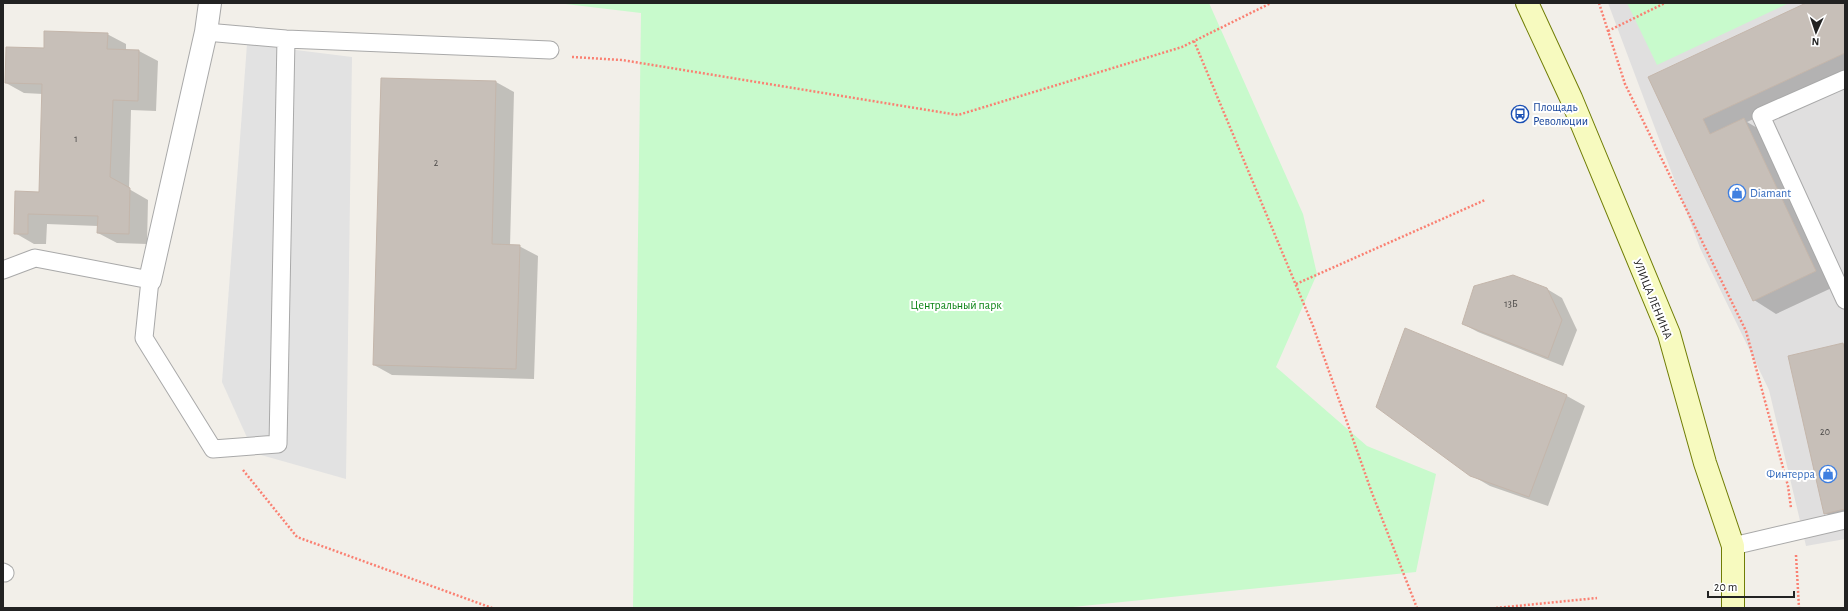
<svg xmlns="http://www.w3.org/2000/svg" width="1848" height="611" viewBox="0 0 1848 611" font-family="'Alegreya Sans',sans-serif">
<rect width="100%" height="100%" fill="#f2efe9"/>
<!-- residential -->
<path fill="#e0dfdf" d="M 1608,3 L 1845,3 L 1845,539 L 1806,546 L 1769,390 L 1700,248 Z"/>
<!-- park -->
<path fill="#c8facc" d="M 557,3 L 1209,3 L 1303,214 L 1317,274 L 1276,367 L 1367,446 L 1436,474 L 1416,572 L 1063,608 L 633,608 L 641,13 Z
M 1627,3 L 1789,3 L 1657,65 Z"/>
<!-- parking -->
<path fill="#e2e2e2" d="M 247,44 L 352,57 L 346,479 L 254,453 L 222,382 Z"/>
<!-- shadow -->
<path fill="#0003" d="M 1808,3 L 1845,3 L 1845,76 L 1747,122 L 1766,133 L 1838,285 L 1776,314 L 1754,300 L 1649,78 Z
M 107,34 L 126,44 L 126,50 L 139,51 L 158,61 L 156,111 L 131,110 L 129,189 L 148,200 L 147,244 L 117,243 L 98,233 L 98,226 L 47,224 L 46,244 L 34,244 L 15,233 L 40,193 L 43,94 L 24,93 L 6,83 Z
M 496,82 L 514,92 L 510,246 L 519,246 L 538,256 L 534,379 L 392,375 L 374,365 Z
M 1547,289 L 1562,298 L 1577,330 L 1563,366 L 1478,332 L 1463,324 Z
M 1405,330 L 1567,396 L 1585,406 L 1548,506 L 1490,486 L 1471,475 Z
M 1843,344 L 1845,345 L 1845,517 L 1836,519 L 1825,513 Z"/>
<!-- building -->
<path fill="#c7bfb8" stroke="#c4b6ab" d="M 1806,3 L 1845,3 L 1845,53 L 1703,119 L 1710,134 L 1744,118 L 1816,271 L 1753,301 L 1648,77 Z
M 44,31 L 108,33 L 107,49 L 139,50 L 138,101 L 113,100 L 110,177 L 130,188 L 129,234 L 97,233 L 98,216 L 28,214 L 28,234 L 14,234 L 15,191 L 39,192 L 42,84 L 5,83 L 6,47 L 44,48 Z
M 381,78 L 496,81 L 492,244 L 520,245 L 516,369 L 373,365 Z
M 1513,275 L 1547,288 L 1562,320 L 1548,358 L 1462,324 L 1474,286 Z
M 1405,328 L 1567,395 L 1529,497 L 1470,476 L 1376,407 Z
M 1843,343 L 1845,352 L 1845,509 L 1824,514 L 1788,356 Z"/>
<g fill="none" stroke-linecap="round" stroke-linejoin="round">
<defs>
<path id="service" d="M 206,32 L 286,39 L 550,50
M 1845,79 L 1761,116 L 1845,300
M 3,270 L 35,258 L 150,280 L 144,338 L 213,449 L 278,444 L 286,39
M 1733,546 L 1845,520
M 3,572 L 5,573"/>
<path id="minor" d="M 150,280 L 206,32 L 210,3"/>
<path id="secondary" d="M 1527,3 L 1571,98 L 1669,334 L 1705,463 L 1733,546 L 1733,608"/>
</defs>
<!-- service casing -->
<use href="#service" stroke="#a9a9a9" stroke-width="19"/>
<!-- minor casing -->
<use href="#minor" stroke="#a9a9a9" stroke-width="24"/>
<!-- secondary casing -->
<use href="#secondary" stroke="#707d05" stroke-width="24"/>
<!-- path -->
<path stroke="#fa8072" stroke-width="2.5" stroke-dasharray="2 2" stroke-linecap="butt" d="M 1599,3 L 1625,84 L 1746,331 L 1788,486 L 1791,508
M 1608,31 L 1665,3
M 1194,41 L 1313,326 L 1372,493 L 1417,608
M 572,57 L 622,60 L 958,115 L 1182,47 L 1271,3
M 1296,284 L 1485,200
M 243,470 L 297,537 L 492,608
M 1796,555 L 1799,608
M 1496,608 L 1597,598"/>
<!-- service -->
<use href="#service" stroke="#fff" stroke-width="17"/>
<!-- minor -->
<use href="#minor" stroke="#fff" stroke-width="22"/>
<!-- secondary -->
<use href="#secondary" stroke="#f7fabf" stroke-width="22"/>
</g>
<!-- icons -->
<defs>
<symbol id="bus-ring" viewBox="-11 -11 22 22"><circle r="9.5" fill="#fff" stroke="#1a4fb4" stroke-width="1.5"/><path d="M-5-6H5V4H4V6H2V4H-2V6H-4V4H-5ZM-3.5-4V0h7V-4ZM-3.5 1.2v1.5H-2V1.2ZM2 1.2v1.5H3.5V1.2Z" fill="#1a4fb4"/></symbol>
<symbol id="shop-ring" viewBox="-11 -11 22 22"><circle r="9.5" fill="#fff" stroke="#3f7fe0" stroke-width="1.5"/><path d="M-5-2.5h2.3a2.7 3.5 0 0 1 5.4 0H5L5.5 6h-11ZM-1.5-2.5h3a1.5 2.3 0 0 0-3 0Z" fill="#3f7fe0"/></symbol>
</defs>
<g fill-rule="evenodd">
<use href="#bus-ring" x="1510" y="104" width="20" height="20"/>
<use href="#shop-ring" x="1727" y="183" width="20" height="20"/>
<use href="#shop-ring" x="1818" y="464" width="20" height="20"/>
</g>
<g text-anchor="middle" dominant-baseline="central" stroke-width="4" stroke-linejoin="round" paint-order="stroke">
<!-- number labels -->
<g font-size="10" fill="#4b4948">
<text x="76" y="139">1</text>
<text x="436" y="163">2</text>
<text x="1511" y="304">13Б</text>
<text x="1825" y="432">20</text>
</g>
<!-- transit labels -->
<g font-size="12" fill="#164399" stroke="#fff" text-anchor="start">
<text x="1533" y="107">Площадь<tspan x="1533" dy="14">Революции</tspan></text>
</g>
<!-- shop labels -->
<g font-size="12" fill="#366cbe" stroke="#fff" text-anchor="start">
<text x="1750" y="193">Diamant</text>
<text x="1815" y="474" text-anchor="end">Финтерра</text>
</g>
<!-- street labels -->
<g font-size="12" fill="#222" stroke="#fff">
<text transform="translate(1653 299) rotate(68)">УЛИЦА ЛЕНИНА</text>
</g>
<!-- park labels -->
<g font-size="12" fill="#0c8416" stroke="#fff">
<text x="956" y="305">Центральный парк</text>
</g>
</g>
<!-- border -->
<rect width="1848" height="611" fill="none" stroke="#222222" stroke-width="8"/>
<!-- north arrow -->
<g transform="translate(1816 32) rotate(183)" stroke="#ffffff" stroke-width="3" paint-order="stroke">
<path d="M0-3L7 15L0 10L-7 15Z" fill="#222222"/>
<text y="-6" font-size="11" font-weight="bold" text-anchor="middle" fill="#222222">N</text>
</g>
<!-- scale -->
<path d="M1708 591v6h86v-6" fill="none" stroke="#222222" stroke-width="2"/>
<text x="1714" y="591" font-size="12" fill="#222222" stroke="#ffffff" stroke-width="3" paint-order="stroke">20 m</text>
</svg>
